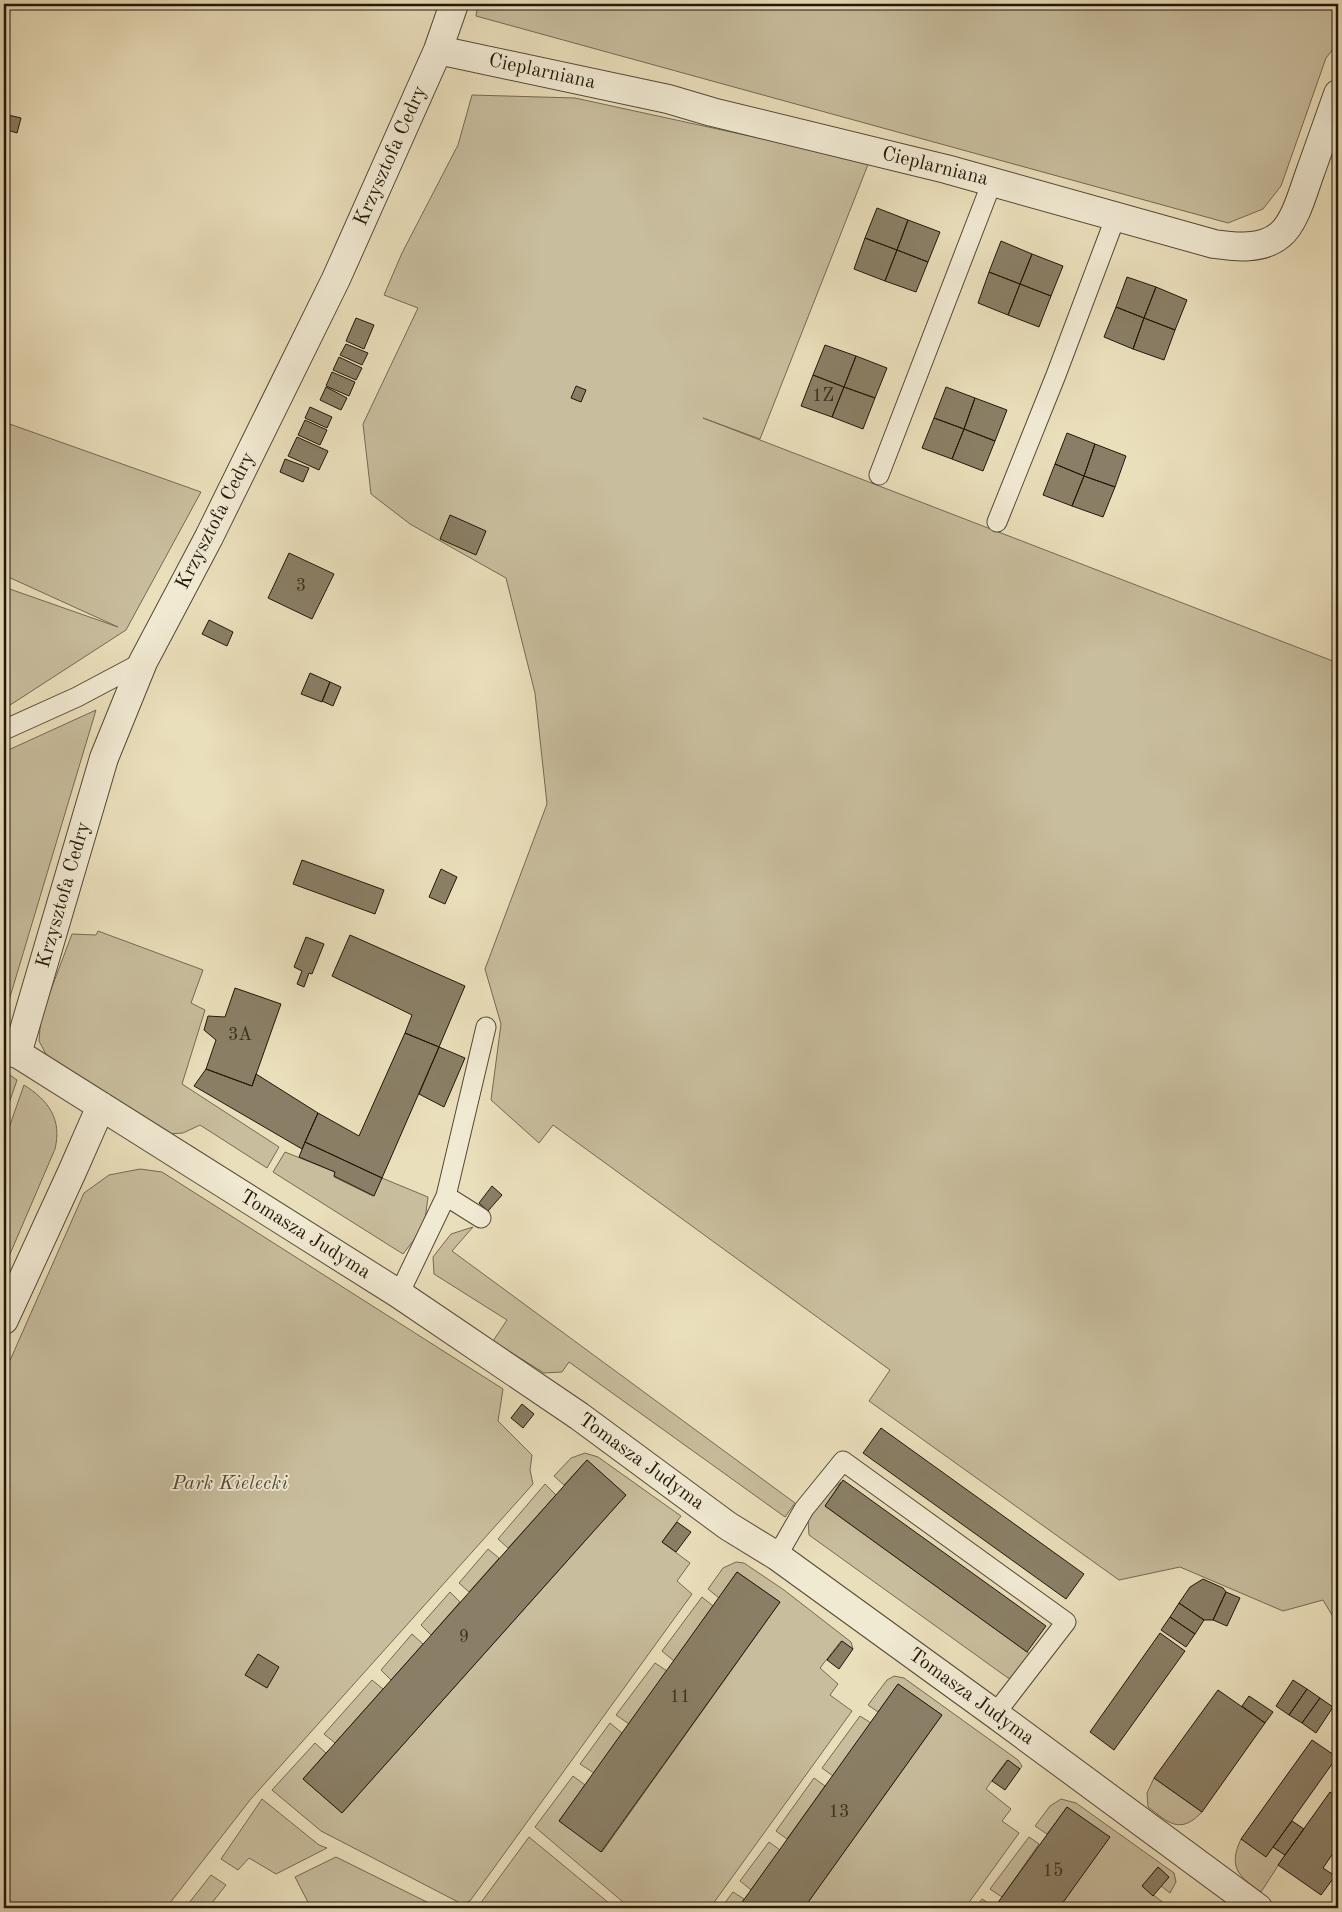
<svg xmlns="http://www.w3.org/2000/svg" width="1342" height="1912" viewBox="0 0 1342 1912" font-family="'Old Standard TT',serif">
<rect width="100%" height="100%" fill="#eadfbb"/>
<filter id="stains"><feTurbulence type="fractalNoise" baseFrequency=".004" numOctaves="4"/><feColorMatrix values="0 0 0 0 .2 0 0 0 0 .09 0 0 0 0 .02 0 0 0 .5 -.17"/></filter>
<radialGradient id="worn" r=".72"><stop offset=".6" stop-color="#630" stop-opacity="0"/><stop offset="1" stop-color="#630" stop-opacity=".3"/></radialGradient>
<!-- green -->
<path fill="#c8bd9d" stroke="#746a53" d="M 478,4 L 1338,4 L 1338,43 L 1326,58 L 1281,186 L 1263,209 L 1228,223 L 476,16 Z
M 472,95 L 575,98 L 869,162 L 760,439 L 703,418 L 1338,663 L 1338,1625 L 1323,1600 L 1283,1611 L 1180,1567 L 1119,1580 L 869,1401 L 890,1370 L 553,1125 L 539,1143 L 491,1100 L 501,1024 L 485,969 L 547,804 L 535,693 L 506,578 L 410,524 L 371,494 L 363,424 L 418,308 L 384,295 L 402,253 L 458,145 Z
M 4,422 L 201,492 L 126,630 L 4,709 L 4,587 L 118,627 L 4,575 Z
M 96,710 L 7,1007 L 4,1011 L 4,752 Z
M 98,931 L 203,970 L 191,1003 L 205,1010 L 182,1084 L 279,1147 L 267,1168 L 200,1125 L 183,1133 L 168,1134 L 48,1058 L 39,1041 L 41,1016 L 72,934 L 96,935 Z
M 4,1071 L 17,1080 L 4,1118 Z
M 24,1085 C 49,1101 62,1119 55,1149 L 4,1268 L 4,1142 Z
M 285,1152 L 335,1172 L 334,1177 L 373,1196 L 382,1178 L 428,1197 L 424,1227 L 403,1254 L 273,1172 Z
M 140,1169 L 162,1172 L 503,1389 L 498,1421 L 532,1455 L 530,1470 L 533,1484 L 250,1800 L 166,1908 L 4,1908 L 4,1374 L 84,1193 L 109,1175 Z
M 473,1227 L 452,1251 L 795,1503 L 785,1517 L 569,1362 L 562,1372 L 544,1373 L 493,1341 L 507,1320 L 434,1274 L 433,1257 L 451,1234 Z
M 585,1453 L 598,1457 L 681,1516 L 662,1542 L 690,1563 L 677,1581 L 692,1594 L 470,1901 L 462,1904 L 321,1831 L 272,1790 L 315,1743 L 326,1753 L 303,1779 L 342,1813 L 626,1495 L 587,1460 L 564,1485 L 554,1476 L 571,1458 Z
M 841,1482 L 825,1506 L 1034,1657 L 1016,1679 L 1008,1678 L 809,1535 L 808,1519 L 824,1496 Z
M 545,1484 L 556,1495 L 508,1548 L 498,1539 Z
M 488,1549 L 499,1558 L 469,1592 L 459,1583 Z
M 736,1562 L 744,1563 L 784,1590 L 851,1642 L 853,1649 L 841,1641 L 820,1668 L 838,1684 L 830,1695 L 852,1711 L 710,1908 L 630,1908 L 535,1827 L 573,1776 L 585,1785 L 559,1821 L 602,1852 L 780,1602 L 737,1572 L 719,1598 L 708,1589 L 723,1568 Z
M 450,1592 L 460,1602 L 431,1635 L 421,1625 Z
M 702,1597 L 713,1606 L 674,1661 L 662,1651 Z
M 412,1634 L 423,1644 L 391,1680 L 381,1670 Z
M 655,1663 L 667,1671 L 629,1724 L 616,1715 Z
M 894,1676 L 904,1678 L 1018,1760 L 1022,1766 L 1020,1769 L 1007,1760 L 986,1789 L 1011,1809 L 1002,1821 L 1019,1833 L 965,1908 L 804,1908 L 942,1715 L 898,1684 L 878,1712 L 868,1705 L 887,1680 Z
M 372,1680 L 383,1689 L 335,1743 L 324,1734 Z
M 860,1716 L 871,1723 L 833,1776 L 822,1768 Z
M 610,1723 L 622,1733 L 594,1773 L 580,1764 Z
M 814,1778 L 825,1786 L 787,1839 L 776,1831 Z
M 1154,1778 L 1202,1812 C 1180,1835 1169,1823 1148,1807 L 1147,1793 Z
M 262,1799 L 319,1845 L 327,1848 L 276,1874 L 249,1858 L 238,1870 L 221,1859 Z
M 1061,1799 L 1076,1803 L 1174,1873 L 1176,1882 L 1170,1893 L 1161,1886 L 1169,1877 L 1158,1867 L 1142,1886 L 1170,1908 L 1059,1908 L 1109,1837 L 1067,1807 L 1047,1834 L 1035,1826 L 1050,1806 Z
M 529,1837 L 615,1908 L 477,1908 Z
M 1029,1837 L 1039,1844 L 1002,1897 L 990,1889 Z
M 1241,1839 L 1273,1847 L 1285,1855 L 1261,1892 C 1238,1876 1228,1867 1241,1839 Z
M 769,1842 L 780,1850 L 751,1890 L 740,1881 Z
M 336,1857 L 439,1908 L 311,1908 L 295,1877 Z
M 211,1875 L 226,1885 L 208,1908 L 185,1908 Z
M 733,1892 L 744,1899 L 738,1908 L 721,1908 Z
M 982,1899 L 995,1907 L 994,1908 L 975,1908 Z"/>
<!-- building -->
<path fill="#8a7f66" stroke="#211709" d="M 4,114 L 21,118 L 17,133 L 4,129 Z
M 877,208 L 908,220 L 897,250 L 865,238 Z
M 908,220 L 940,232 L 928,262 L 897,250 Z
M 865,238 L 897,250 L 885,281 L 854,269 Z
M 1001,241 L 1032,254 L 1020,284 L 989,272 Z
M 897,250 L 928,262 L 916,292 L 885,281 Z
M 1032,254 L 1063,266 L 1051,296 L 1020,284 Z
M 989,272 L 1020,284 L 1008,315 L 978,303 Z
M 1127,277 L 1156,287 L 1144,318 L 1116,307 Z
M 1020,284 L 1051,296 L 1039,327 L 1008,315 Z
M 1156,287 L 1187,300 L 1175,330 L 1144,318 Z
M 1116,307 L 1144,318 L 1133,349 L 1104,337 Z
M 356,318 L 374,325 L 364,349 L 346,341 Z
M 1144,318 L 1175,330 L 1164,360 L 1133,349 Z
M 346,344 L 368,353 L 362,365 L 340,355 Z
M 825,345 L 856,356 L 844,387 L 813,375 Z
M 856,356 L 887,368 L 875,398 L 844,387 Z
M 339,357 L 362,368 L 356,380 L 333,370 Z
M 332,372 L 355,382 L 349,396 L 326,386 Z
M 813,375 L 844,387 L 832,417 L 801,406 Z
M 576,386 L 586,390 L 581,402 L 571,398 Z
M 326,387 L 347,398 L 341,410 L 320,400 Z
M 844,387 L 875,398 L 863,429 L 832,417 Z
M 946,387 L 975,398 L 964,429 L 934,418 Z
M 975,398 L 1007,410 L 995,441 L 964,429 Z
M 310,407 L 332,417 L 327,428 L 305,418 Z
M 934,418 L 964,429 L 952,459 L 922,448 Z
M 305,420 L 327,430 L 320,445 L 298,435 Z
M 964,429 L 995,441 L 983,471 L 952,459 Z
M 1067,433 L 1095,444 L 1084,476 L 1055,464 Z
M 297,437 L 328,451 L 319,470 L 288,456 Z
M 1095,444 L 1126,456 L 1115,487 L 1084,476 Z
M 285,459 L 309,468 L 303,482 L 280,472 Z
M 1055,464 L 1084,476 L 1072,506 L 1043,495 Z
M 1084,476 L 1115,487 L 1103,517 L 1072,506 Z
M 450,515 L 486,531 L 476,555 L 440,539 Z
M 289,553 L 334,574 L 312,619 L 268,598 Z
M 209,620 L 233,632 L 227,646 L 202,634 Z
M 310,673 L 330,682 L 322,702 L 301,694 Z
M 330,682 L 341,687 L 333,706 L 322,701 Z
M 302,860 L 384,890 L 375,914 L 293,884 Z
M 441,869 L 457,877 L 445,904 L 429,897 Z
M 350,935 L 465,986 L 439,1047 L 405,1033 L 412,1015 L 332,976 Z
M 306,937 L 324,944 L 312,974 L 309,973 L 304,987 L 297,984 L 302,971 L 294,967 Z
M 235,988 L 281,1004 L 252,1086 L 206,1069 L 216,1040 L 204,1030 L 208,1016 L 225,1017 Z
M 405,1033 L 439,1047 L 382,1178 L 305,1142 L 318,1113 L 359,1136 Z
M 439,1047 L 465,1058 L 444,1107 L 419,1094 Z
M 206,1069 L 252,1086 L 256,1074 L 318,1113 L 302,1149 L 194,1086 Z
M 305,1142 L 382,1178 L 374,1196 L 334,1176 L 335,1172 L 299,1157 Z
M 492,1186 L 502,1195 L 488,1211 L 479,1203 Z
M 522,1404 L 534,1414 L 523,1428 L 511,1418 Z
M 881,1428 L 1084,1574 L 1066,1599 L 863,1453 Z
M 587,1460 L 626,1495 L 342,1813 L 303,1779 Z
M 843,1480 L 1046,1626 L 1027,1652 L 825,1506 Z
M 677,1522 L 691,1532 L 676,1552 L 662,1542 Z
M 737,1572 L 780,1602 L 601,1852 L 559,1821 Z
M 1203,1579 L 1223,1588 L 1226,1592 L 1213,1620 L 1204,1620 L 1179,1603 L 1190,1587 Z
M 1226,1592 L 1240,1598 L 1227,1626 L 1213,1620 Z
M 1179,1603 L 1204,1620 L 1195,1634 L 1170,1617 Z
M 1170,1617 L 1195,1634 L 1186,1647 L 1161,1630 Z
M 1160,1633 L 1185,1651 L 1114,1750 L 1090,1732 Z
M 842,1641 L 853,1649 L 839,1669 L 827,1660 Z
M 258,1654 L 279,1667 L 267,1688 L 245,1675 Z
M 1293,1680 L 1307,1689 L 1289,1715 L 1276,1706 Z
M 898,1684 L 942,1715 L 804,1908 L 738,1908 Z
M 1307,1689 L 1320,1698 L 1302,1723 L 1289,1715 Z
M 1218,1690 L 1265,1723 L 1202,1812 L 1154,1778 Z
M 1249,1696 L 1273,1712 L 1265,1723 L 1242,1706 Z
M 1320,1698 L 1333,1707 L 1316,1733 L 1302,1723 Z
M 1312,1740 L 1337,1757 L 1266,1857 L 1241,1839 Z
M 1008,1760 L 1020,1769 L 1005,1790 L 992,1781 Z
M 1330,1792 L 1338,1797 L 1338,1846 L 1323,1868 L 1335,1876 L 1321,1895 L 1278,1865 Z
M 1067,1807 L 1110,1837 L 1059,1908 L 994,1908 Z
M 1292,1821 L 1304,1829 L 1285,1855 L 1273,1847 Z
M 1158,1867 L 1169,1877 L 1153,1896 L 1142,1886 Z"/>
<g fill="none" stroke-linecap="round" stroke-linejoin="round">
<defs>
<path id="lane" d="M 879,475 L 992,182
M 997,522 L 1056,375 L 1116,216
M 4,730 L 77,697 L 143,662
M 446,1196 L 481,1218
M 399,1294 L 446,1196 L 486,1027
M 777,1556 L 804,1509 L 843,1461 L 1066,1622 L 995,1714"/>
<path id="street" d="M 438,50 L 668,99 L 712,112 L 946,169 L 1214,244 C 1236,247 1262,250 1280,235 C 1296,222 1304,188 1311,170 C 1320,145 1329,119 1338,94
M 4,1045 L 399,1294 L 579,1416 L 728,1526 L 777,1556 L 995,1714 L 1258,1908
M 17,1054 L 104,758 L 143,662 L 209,537 L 336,279 L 438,50 L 454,4
M 4,1320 L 72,1172 L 101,1106"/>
</defs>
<!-- lane casing -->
<use href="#lane" stroke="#534936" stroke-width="21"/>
<!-- street casing -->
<use href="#street" stroke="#534936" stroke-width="30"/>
<!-- lane -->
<use href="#lane" stroke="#f1ead3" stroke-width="19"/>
<!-- street -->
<use href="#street" stroke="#f1ead3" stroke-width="28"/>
</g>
<g text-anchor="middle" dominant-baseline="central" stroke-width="4" stroke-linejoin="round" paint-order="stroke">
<!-- number labels -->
<g font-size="18" fill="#3b3120">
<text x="823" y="396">1Z</text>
<text x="301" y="586">3</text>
<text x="240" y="1035">3A</text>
<text x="464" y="1637">9</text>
<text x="680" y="1697">11</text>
<text x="839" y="1812">13</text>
<text x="1053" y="1871">15</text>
</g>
<!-- street labels -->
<g font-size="20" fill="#211709" stroke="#f1ead3">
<text transform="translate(542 72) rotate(12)">Cieplarniana</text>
<text transform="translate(391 156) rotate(-66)">Krzysztofa Cedry</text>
<text transform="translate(935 167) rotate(14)">Cieplarniana</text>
<text transform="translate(216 521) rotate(-63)">Krzysztofa Cedry</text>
<text transform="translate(64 895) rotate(-74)">Krzysztofa Cedry</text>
<text transform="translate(305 1235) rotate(32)">Tomasza Judyma</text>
<text transform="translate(641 1462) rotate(36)">Tomasza Judyma</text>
<text transform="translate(971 1697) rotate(36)">Tomasza Judyma</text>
</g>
<!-- park labels -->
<g font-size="20" font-style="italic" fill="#534935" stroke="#f1ead3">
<text x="230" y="1484">Park Kielecki</text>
</g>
</g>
<!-- margin -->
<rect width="1342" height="1912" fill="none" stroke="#eadfbb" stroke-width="20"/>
<rect x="5" y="5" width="1332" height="1902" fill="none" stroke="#211709" stroke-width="2.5"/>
<rect x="10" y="10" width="1322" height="1892" fill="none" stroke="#211709"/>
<rect width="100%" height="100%" filter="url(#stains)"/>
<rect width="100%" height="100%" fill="url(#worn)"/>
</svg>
